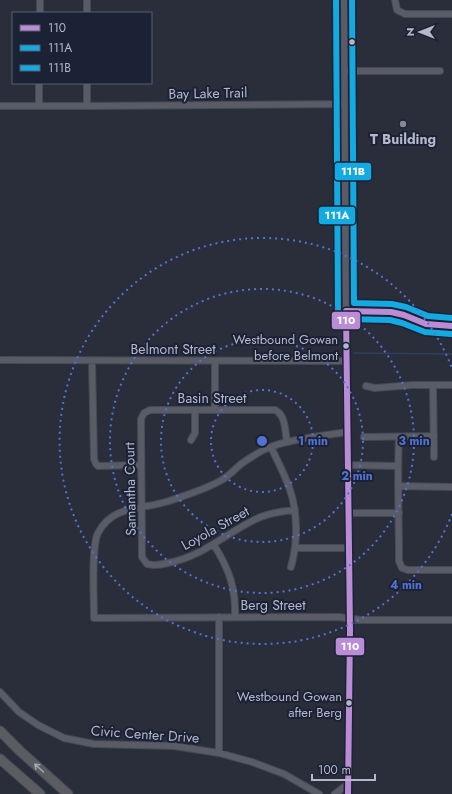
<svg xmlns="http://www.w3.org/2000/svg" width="452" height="794" viewBox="0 0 452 794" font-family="Jost,sans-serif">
<rect width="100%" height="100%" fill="#292e3a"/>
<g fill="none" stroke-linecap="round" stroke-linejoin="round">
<!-- stream -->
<path stroke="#313e64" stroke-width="1.5" d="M 354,353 L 452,354"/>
<defs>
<path id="minor" d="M 344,0 L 346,361 L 350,630 L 348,794
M 395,0 L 397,10 L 405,14 L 452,14
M 40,13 L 40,0
M 87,13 L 87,0
M 345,71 L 440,71
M 0,106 L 87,106 L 344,104
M 39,106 L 39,83
M 87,106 L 87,83
M 346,311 L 391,312 L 404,315 L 426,324 L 452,326
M 346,318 L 390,319 L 427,332 L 452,333
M 0,360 L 346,361
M 92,361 L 94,459 L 96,464 L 98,466 L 141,465
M 215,361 L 215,410
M 433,385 L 434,457
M 366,386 L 375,388 L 412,385 L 452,385
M 347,432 C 323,436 295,438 273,446 C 261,450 251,457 241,464 C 234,470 228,477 220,481 C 204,490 186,495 169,501 C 143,510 113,504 98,533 C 91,546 94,600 94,618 L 339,617 L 361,620 L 452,620
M 364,437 L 434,436
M 399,437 C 397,478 399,520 399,561 L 402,568 L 408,570 L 452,570
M 191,440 L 195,433 L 195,410
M 287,442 C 285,432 286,415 275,410 L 150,410 L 144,413 L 141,419 L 142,557 L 147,564 C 154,566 160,565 168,563 C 202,557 226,533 256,519 C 269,513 281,511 295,510
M 271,447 C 277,460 284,473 289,487 C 298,511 298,543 291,567
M 347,465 L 398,466
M 398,486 L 452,487
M 348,513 L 399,513
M 214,545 C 229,569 236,588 235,617
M 295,548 L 348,548
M 0,692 L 19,712 L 38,725 L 64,738 L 94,744 L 174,746 L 219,753 L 252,762 L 284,774 L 319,794
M 219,753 L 219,617
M 335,794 L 348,784"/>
<path id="highway" d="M 0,731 L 20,751 L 68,794
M 0,759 L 40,794"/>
</defs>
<!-- minor casing -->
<use href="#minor" stroke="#454953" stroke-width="8"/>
<!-- highway casing -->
<use href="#highway" stroke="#464a55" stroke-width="11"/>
<!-- minor -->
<use href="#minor" stroke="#595c67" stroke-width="6"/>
<!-- highway -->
<use href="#highway" stroke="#5a5c61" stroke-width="9"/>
<defs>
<path id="bus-1" d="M 348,794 L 350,630 L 346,311 L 391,312 L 404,315 L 426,324 L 452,326"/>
<path id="bus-2" d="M 336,0 L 338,313 L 341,317 L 344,319 L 390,320 L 402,323 L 425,332 L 451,334"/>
<path id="bus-3" d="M 352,0 L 354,303 L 392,304 L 406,307 L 428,316 L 452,318"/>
</defs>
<!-- bus-1 casing -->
<use href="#bus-1" stroke="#1b2235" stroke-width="9"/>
<!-- bus-2 casing -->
<use href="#bus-2" stroke="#1b2235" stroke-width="9"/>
<!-- bus-3 casing -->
<use href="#bus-3" stroke="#1b2235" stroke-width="9"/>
<!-- bus-1 -->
<use href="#bus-1" stroke="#ba8cd5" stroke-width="6"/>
<!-- bus-2 -->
<use href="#bus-2" stroke="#13a9e1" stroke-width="6"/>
<!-- bus-3 -->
<use href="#bus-3" stroke="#13a9e1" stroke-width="6"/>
</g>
<!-- one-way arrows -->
<defs><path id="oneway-shaft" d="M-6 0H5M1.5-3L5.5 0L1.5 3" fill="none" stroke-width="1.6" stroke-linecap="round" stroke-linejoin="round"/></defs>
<use stroke="#a1a6b6" href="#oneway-shaft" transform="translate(39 768) rotate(-138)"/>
<!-- distance rings -->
<g fill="none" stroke="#5273d3" stroke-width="2" stroke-dasharray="2 4">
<circle cx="262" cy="441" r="51"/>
<circle cx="262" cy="441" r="101"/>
<circle cx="262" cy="441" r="152"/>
<path d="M452 514A203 203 0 1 1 452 368"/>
</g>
<!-- markers -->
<g fill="#b3b8cb" stroke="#1b2235" stroke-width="1.5">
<circle cx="352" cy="42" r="3.5"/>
<circle cx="346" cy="346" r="3.5"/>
<circle cx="349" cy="703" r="3.5"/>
</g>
<circle fill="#838898" stroke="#1b2235" stroke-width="1.5" cx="403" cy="124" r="4"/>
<g text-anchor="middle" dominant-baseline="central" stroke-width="4" stroke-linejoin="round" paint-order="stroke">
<!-- bus labels -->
<g font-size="13" fill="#b3b8cb" stroke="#1b2235" text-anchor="end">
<text x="338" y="339">Westbound Gowan<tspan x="338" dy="16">before Belmont</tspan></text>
<text x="342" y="696">Westbound Gowan<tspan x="342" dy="16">after Berg</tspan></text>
</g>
<!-- street labels -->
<g font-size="14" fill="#b3b8cb" stroke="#1b2235">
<text transform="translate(208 93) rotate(-1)">Bay Lake Trail</text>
<text x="173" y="349">Belmont Street</text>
<text x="212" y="398">Basin Street</text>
<text transform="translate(130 489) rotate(-91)">Samantha Court</text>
<text transform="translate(215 528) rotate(-29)">Loyola Street</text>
<text x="273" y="605">Berg Street</text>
<text transform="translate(145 734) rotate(4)">Civic Center Drive</text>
</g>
<!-- poi labels -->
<g font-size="14" font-weight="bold" fill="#b3b8cb" stroke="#1b2235">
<text x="403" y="139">T Building</text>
</g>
</g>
<circle cx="262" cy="441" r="6" fill="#5273d3" stroke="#1b2235" stroke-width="2"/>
<g font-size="12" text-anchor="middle" font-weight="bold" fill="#5273d3" stroke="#1b2235" stroke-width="4" stroke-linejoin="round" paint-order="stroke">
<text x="313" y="445">1 min</text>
<text x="414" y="445">3 min</text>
<text x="357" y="480">2 min</text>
<text x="406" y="589">4 min</text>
</g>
<g stroke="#1b2235" stroke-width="1.5">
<rect x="334" y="162" width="38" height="19" rx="4" fill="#13a9e1"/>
<rect x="318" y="206" width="38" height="19" rx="4" fill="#13a9e1"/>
<rect x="331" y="311" width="30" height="19" rx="4" fill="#ba8cd5"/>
<rect x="335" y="637" width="30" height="19" rx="4" fill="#ba8cd5"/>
</g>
<g font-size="11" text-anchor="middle" font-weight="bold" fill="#fff">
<text x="353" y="175">111B</text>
<text x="337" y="219">111A</text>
<text x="346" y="324">110</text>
<text x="350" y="650">110</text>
</g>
<!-- legend -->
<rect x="12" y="12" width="140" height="72" fill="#1b2235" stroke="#585e71"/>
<rect x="20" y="25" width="20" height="6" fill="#ba8cd5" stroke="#585e71"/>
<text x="48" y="32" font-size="12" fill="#b3b8cb">110</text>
<rect x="20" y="45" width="20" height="6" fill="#13a9e1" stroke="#585e71"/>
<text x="48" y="52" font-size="12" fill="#b3b8cb">111A</text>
<rect x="20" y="65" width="20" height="6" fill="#13a9e1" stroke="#585e71"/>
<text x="48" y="72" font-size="12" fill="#b3b8cb">111B</text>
<!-- north arrow -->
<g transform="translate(420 32) rotate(270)" stroke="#1b2235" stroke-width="3" paint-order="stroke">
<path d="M0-3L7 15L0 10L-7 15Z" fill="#b3b8cb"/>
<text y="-6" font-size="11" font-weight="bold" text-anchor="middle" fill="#b3b8cb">N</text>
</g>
<!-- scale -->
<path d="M312 774v6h63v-6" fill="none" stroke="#b3b8cb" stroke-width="2"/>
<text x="318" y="774" font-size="12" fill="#b3b8cb" stroke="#1b2235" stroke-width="3" paint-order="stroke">100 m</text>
</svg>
